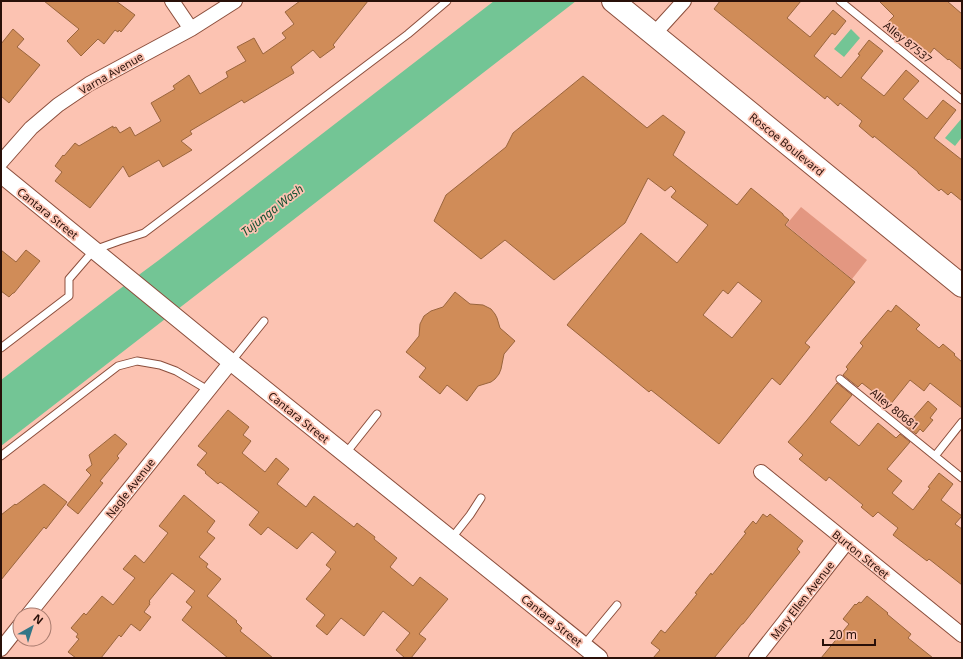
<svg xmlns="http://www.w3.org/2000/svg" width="963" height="659" viewBox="0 0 963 659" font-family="'Noto Sans',sans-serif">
<rect width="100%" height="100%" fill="#fcc3b2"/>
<!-- green -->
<path fill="#e39781" d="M 801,207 L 867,260 L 852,279 L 786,225 Z"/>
<!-- water -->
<path fill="#73c595" d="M 494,1 L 576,1 L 1,446 L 1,380 L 117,291 L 159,260 Z
M 851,29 L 860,38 L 844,57 L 834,49 Z
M 962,118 L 962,137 L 955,146 L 945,138 Z"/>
<!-- building -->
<path fill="#d08c58" stroke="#9a653d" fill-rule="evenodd" d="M 44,1 L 116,1 L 135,15 L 121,32 L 119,30 L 118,32 L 115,30 L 104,44 L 98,39 L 81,56 L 67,41 L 79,29 Z
M 300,1 L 368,1 L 333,45 L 335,47 L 320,58 L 313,50 L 291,67 L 294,73 L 244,103 L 242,100 L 190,131 L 192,134 L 181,141 L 192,150 L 163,167 L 159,160 L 129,177 L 123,166 L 90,208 L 55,181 L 62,172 L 55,166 L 63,155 L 64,156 L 75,143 L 79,146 L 113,126 L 113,128 L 116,127 L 120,133 L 130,127 L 135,136 L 161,121 L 151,103 L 175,89 L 173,86 L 189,75 L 200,94 L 228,77 L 226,72 L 246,61 L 237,47 L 254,38 L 263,54 L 286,38 L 282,33 L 294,24 L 285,12 Z
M 720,1 L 801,1 L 787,18 L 810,37 L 833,10 L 846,21 L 835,35 L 832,33 L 814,56 L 841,78 L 860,55 L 858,54 L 869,40 L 883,51 L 861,78 L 884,96 L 906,70 L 919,81 L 903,99 L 927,119 L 943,100 L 956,110 L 934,138 L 962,160 L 962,201 L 951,192 L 948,195 L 941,189 L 939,191 L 918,173 L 918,172 L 874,136 L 873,138 L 859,126 L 862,121 L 840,103 L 838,106 L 827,96 L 825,99 L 714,9 Z
M 879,1 L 947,1 L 962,14 L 962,70 L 949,59 L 948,60 L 934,48 L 928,56 L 895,30 L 888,22 L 894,16 Z
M 13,29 L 24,39 L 17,47 L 40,65 L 9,103 L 1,96 L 1,44 Z
M 583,76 L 647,128 L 663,115 L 685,132 L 673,155 L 737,205 L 751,188 L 783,214 L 783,215 L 789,220 L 785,225 L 855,282 L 805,343 L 810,347 L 780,385 L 772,378 L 719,444 L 651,390 L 649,392 L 567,325 L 641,233 L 677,263 L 708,225 L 671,197 L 676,191 L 671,186 L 665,191 L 648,178 L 625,223 L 554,280 L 505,240 L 481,259 L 434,221 L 446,195 L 506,147 L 513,133 ZM 738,282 L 762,301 L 732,338 L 703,315 L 723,290 L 728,294 Z
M 1,250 L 16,262 L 26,250 L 40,261 L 14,293 L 13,293 L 9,297 L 1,291 Z
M 455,292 L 470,304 L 483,305 L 491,309 L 495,314 L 497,318 L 500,328 L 515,341 L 504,354 L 501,369 L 499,374 L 495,379 L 491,382 L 478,386 L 467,401 L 447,385 L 440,394 L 419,377 L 426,368 L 406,352 L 419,336 L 420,324 L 424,316 L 431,311 L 443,307 Z
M 896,305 L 920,325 L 916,329 L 939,348 L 943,344 L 955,354 L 954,355 L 962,362 L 962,408 L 930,383 L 924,391 L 910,380 L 890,405 L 862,383 L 858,387 L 843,375 L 848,369 L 846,367 L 863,346 L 860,343 L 888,310 L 891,312 Z
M 837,383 L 852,395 L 830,422 L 859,446 L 878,423 L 896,438 L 900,434 L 910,442 L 887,469 L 902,481 L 892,493 L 913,510 L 930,488 L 928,487 L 939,473 L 953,484 L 941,500 L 962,516 L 955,524 L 962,529 L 962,585 L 929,559 L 927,561 L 893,535 L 898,528 L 878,512 L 873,517 L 861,507 L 863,505 L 829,477 L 826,481 L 799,459 L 803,455 L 788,442 L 807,420 Z
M 928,401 L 937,409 L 930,418 L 933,420 L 923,432 L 920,429 L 916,434 L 906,426 Z
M 228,410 L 249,427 L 243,435 L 251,441 L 242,453 L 265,472 L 276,458 L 289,469 L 277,484 L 306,507 L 314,496 L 354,527 L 357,523 L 375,537 L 374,539 L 397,558 L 390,567 L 413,586 L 420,577 L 448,599 L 419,634 L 426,639 L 411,658 L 405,658 L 396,650 L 410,633 L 383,611 L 364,636 L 341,618 L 327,635 L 316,626 L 325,615 L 306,599 L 331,569 L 326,565 L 336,552 L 312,532 L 297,549 L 268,527 L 261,535 L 249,525 L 259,512 L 222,483 L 220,482 L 218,484 L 205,473 L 206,472 L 197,465 L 207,453 L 198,446 Z
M 115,434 L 127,444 L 117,456 L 119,458 L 100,481 L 103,483 L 78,514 L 67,505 L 91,475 L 86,470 L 92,465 L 89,455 Z
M 44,484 L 67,502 L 46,529 L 44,527 L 1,580 L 1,515 L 15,504 L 16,505 Z
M 184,495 L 215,521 L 207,532 L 215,538 L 199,557 L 208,564 L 206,567 L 221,579 L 207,596 L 237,621 L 236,622 L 242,628 L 240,631 L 273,658 L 228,658 L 182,620 L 192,607 L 186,602 L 195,591 L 172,573 L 149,601 L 150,602 L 149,604 L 150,604 L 144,612 L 151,617 L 140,631 L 131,624 L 121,637 L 119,635 L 101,658 L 76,658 L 68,652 L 79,639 L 76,637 L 78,634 L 71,628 L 84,613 L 86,615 L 102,596 L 113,605 L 135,578 L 123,569 L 135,555 L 144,563 L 168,533 L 159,526 Z
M 763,514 L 767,517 L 770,514 L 803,541 L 797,549 L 800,552 L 743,624 L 742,624 L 714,658 L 653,658 L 660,650 L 651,643 L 661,630 L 665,633 L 697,594 L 695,593 L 711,573 L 712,575 L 746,533 L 744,532 L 753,521 L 756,524 Z
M 867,596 L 888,613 L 887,614 L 911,634 L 908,638 L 933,658 L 821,658 L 849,624 L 843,619 L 855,604 L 856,605 L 859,602 L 861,603 Z"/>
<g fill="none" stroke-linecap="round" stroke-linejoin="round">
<defs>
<path id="service" d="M 840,1 L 962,100
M 1,348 L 69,296 L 69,279 L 94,250 L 119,241 L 144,233 L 408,34 L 447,1
M 231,362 L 264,321
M 840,379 L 962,478
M 346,453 L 377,414
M 1,456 L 118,366 L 137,361 L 160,365 L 176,371 L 208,390
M 935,456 L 962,422
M 451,539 L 470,515 L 481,498
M 583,646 L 617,605"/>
<path id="minor" d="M 172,1 L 191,29
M 654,34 L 684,1
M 1,162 L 31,128 L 58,105 L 89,84 L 191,29 L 235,1
M 761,472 L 962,635
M 28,615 L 231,362
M 1,649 L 20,625
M 756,658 L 847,542"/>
<path id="tertiary" d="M 1,174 L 231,362 L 599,658"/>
<path id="primary" d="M 613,1 L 962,286"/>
</defs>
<!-- service casing -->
<use href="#service" stroke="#8b4e3c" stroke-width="9"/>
<!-- minor casing -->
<use href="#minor" stroke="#8b4e3c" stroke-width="16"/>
<!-- tertiary casing -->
<use href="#tertiary" stroke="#8b4e3c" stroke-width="19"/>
<!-- primary casing -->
<use href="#primary" stroke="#8b4e3c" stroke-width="24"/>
<!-- service -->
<use href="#service" stroke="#fff" stroke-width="7"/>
<!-- minor -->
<use href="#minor" stroke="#fff" stroke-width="14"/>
<!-- tertiary -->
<use href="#tertiary" stroke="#fff" stroke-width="17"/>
<!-- primary -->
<use href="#primary" stroke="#fff" stroke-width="22"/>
</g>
<g text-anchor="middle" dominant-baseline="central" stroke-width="3.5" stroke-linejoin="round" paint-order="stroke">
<!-- street labels -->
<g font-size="11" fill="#291009" stroke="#fcc3b2">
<text transform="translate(908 42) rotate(39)">Alley 87537</text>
<text transform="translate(111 73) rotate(-30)">Varna Avenue</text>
<text transform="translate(787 144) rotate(39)">Roscoe Boulevard</text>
<text transform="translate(48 213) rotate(39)">Cantara Street</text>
<text transform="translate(895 409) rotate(39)">Alley 80681</text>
<text transform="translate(299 417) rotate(39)">Cantara Street</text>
<text transform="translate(130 488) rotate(-52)">Nagle Avenue</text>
<text transform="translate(861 554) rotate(39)">Burton Street</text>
<text transform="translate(802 600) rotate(-52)">Mary Ellen Avenue</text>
<text transform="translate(552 620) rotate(39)">Cantara Street</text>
</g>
<!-- water labels -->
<g font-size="12" font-style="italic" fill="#115131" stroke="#fcc3b2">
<text transform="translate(272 210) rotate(-38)">Tujunga Wash</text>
</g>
</g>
<!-- border -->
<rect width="963" height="659" fill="none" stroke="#291009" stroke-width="4"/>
<!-- north arrow -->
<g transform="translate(32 627) rotate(39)"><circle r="19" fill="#fcc3b2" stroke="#a87b6e"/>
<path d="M0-3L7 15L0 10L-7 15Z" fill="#337687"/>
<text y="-6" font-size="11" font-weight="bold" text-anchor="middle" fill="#291009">N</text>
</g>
<!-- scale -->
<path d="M823 639v6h52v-6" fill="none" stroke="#291009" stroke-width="2"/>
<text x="829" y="639" font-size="12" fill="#291009" stroke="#fcc3b2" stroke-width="3" paint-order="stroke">20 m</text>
</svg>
